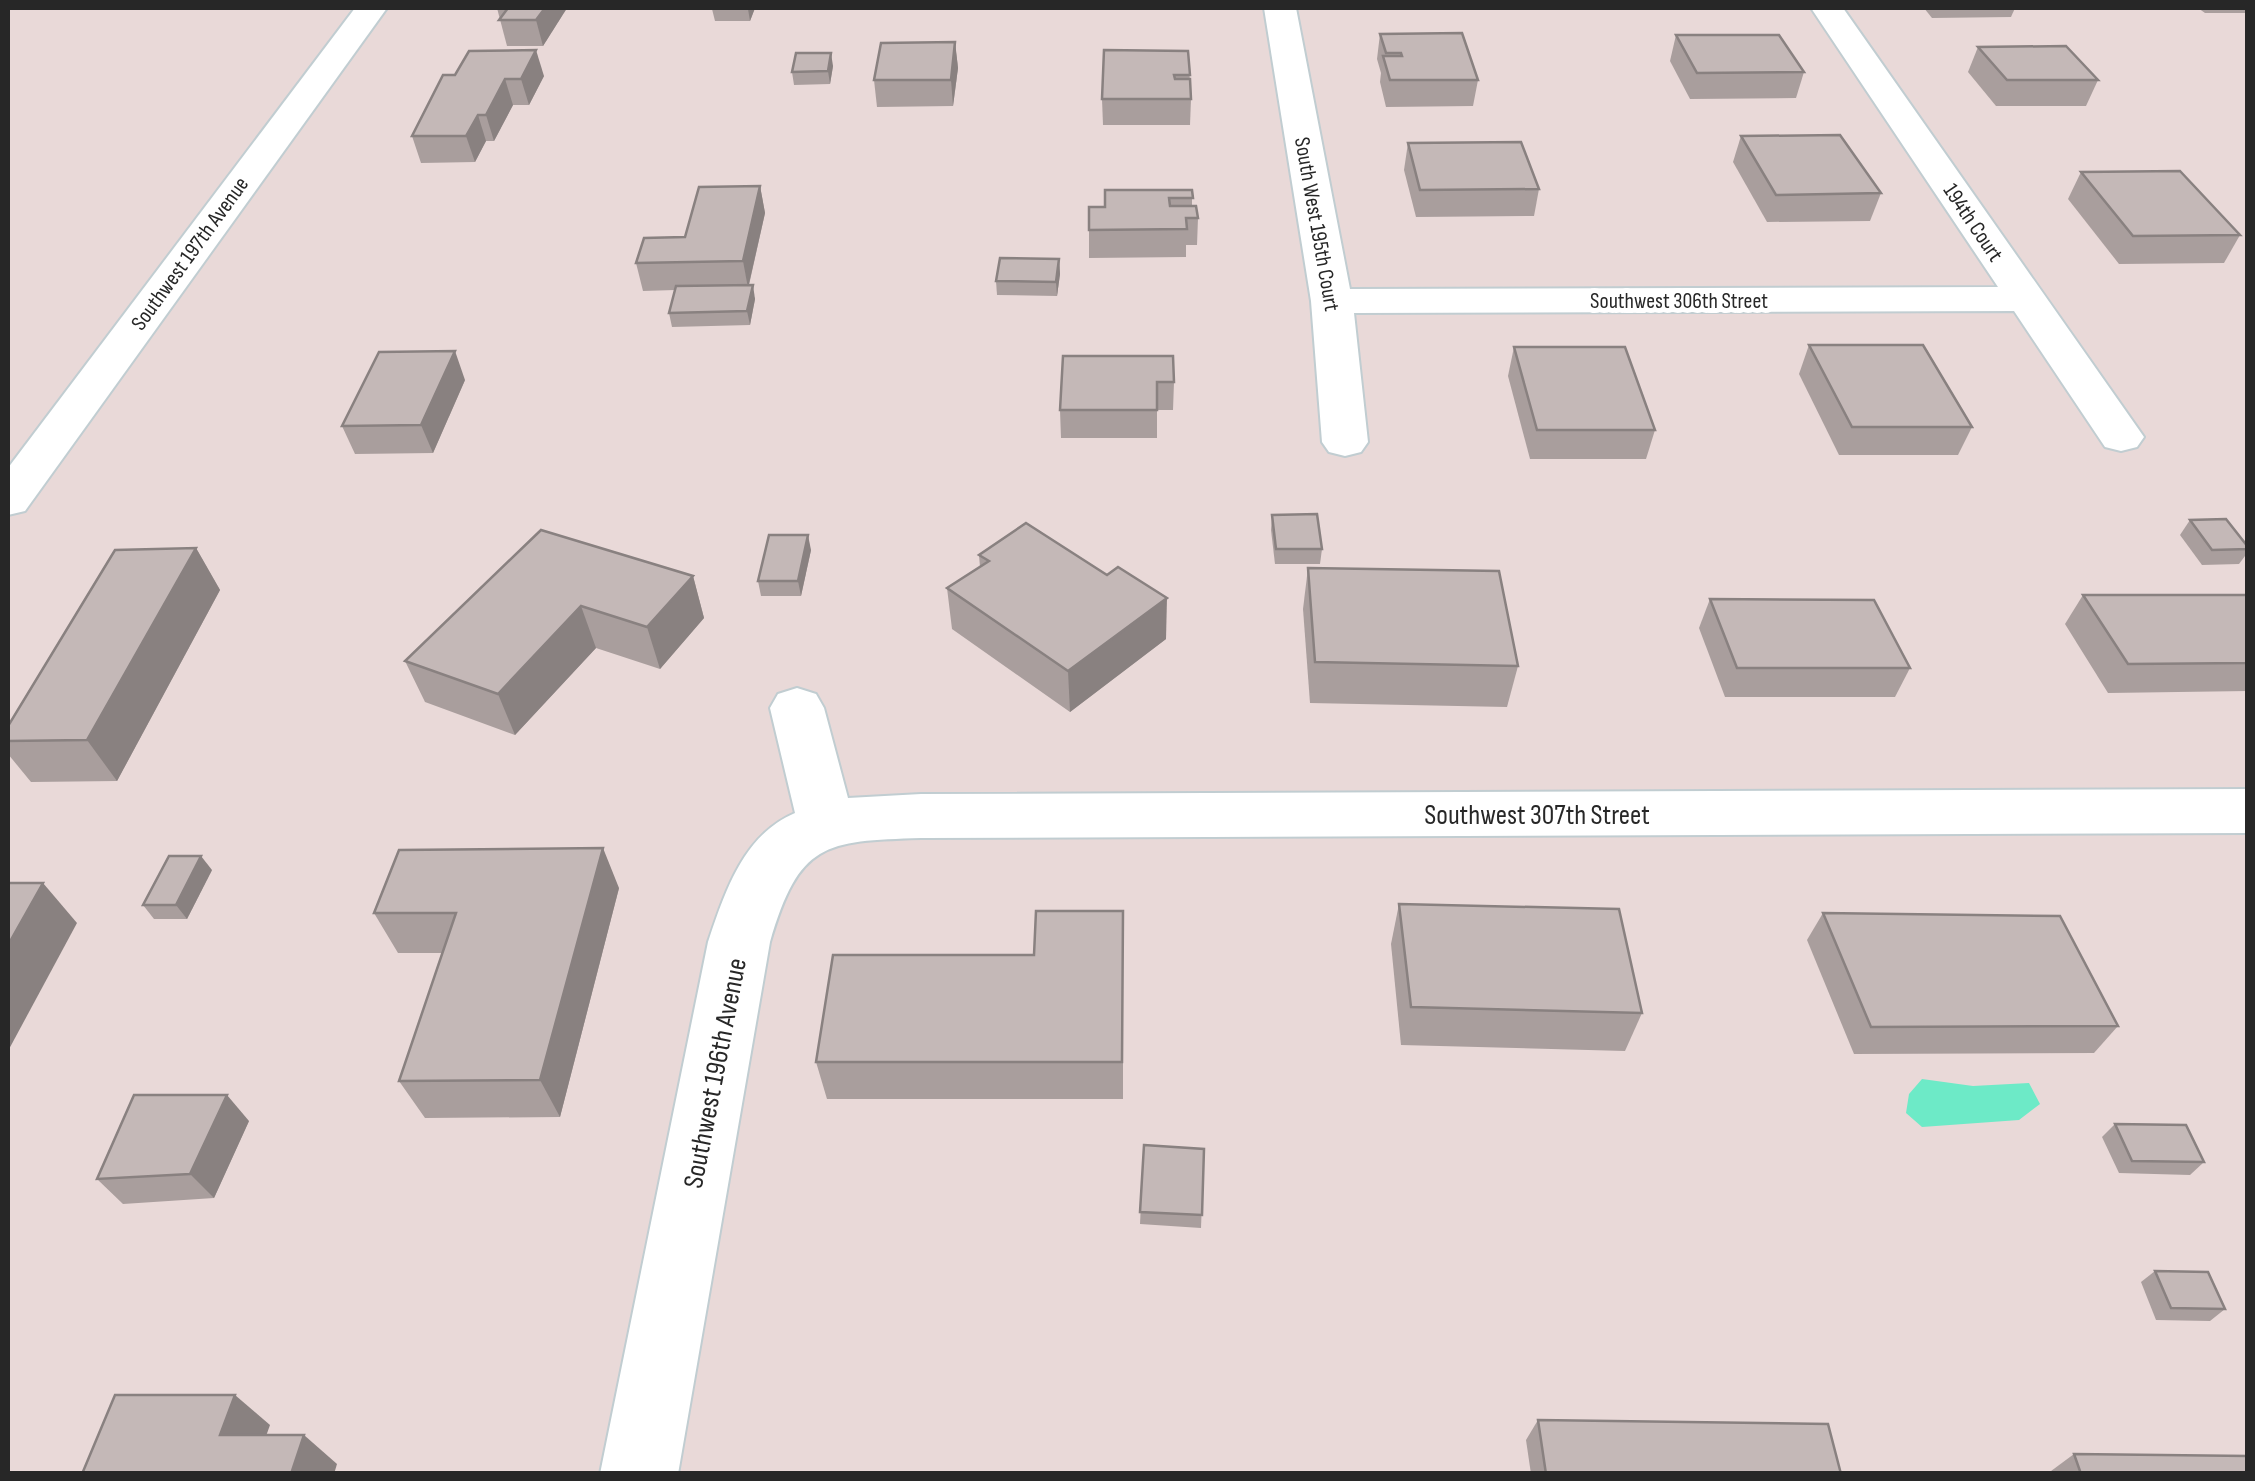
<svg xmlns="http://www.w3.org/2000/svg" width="2255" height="1481" viewBox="0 0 2255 1481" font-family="'Sofia Sans Condensed',sans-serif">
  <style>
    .water { fill: #6deac7 }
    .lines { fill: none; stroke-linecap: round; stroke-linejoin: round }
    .street-casing { stroke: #c1cdd1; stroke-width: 4 }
    .secondary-casing { stroke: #c1cdd1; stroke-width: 4 }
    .street { fill: #fff; fill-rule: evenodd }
    .secondary { fill: #fff; fill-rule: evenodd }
    .wall { fill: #a99e9d }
    .shaded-wall { fill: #898180 }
    .building { fill: #c4b8b7; stroke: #898180; stroke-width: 2.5 }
    .labels { text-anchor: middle; stroke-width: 10; stroke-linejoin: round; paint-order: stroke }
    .far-street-label { font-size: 22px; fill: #272727; stroke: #fff }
    .street-label { font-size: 28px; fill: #272727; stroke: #fff }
  </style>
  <rect width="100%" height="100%" fill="#e9d9d8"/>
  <!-- water -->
  <path class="water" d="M1922 1079 1973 1086 2029 1083 2040 1104 2019 1120 1922 1127 1906 1113 1909 1094Z"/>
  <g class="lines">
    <!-- street casing -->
    <g class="street-casing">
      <g id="street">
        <path d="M1264 8H1296L1350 289 1998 287 1811 8H1843L2144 437 2137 447 2121 451 2105 447 2014 311 1354 313 1368 442 1361 452 1345 456 1329 452 1322 442 1311 301Z"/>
        <path d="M797 688 816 694 824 708 848 798 921 794 2248 789V833L921 838C824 841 799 843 770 942L678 1474H600L708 942C725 892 743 835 795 813L770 708 778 694Z"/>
      </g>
    </g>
    <!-- secondary casing -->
    <g class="secondary-casing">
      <path id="secondary" d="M355 8H387L25 511 8 515V468Z"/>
    </g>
    <!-- street -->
    <use href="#street" class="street"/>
    <!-- secondary -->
    <use href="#secondary" class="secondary"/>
  </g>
  <!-- wall -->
  <g class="wall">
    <path d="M497 8H567L543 46H507Z"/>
    <path d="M755 8 750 21H715L712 9Z"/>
    <path d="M1924 8H2015L2011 17 1932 18Z"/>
    <path d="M2198 8H2248V13H2205Z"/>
    <path d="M1380 34 1478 80 1473 106 1386 107 1380 82 1381 73 1377 59Z"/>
    <path d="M1676 35 1804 72 1796 98 1690 99 1670 61Z"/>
    <path d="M955 42 958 68 953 106 877 107 874 80Z"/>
    <path d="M1978 47 2098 80 2086 106H1996L1968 72Z"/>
    <path d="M1188 51 1191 99 1190 125H1103L1102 99Z"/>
    <path d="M833 66 830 84 794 85 792 72Z"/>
    <path d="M443 75 544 76 529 105H513L494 141H486L475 162 421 163 412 136Z"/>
    <path d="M1741 136 1881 193 1870 221 1767 222 1733 162Z"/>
    <path d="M1408 143 1539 189 1534 216 1416 217 1404 170Z"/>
    <path d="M2081 172 2240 235 2224 263 2119 264 2068 199Z"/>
    <path d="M760 186 765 213 749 285 755 299 750 325 672 327 669 313 675 290 643 291 636 263 685 237Z"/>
    <path d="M1192 190V206L1198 218 1197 245H1186V257L1089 258V207H1105Z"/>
    <path d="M1059 259 1060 274 1057 296 997 295 996 281Z"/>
    <path d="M1809 345 1972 427 1958 455H1839L1799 374Z"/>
    <path d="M1514 347 1655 430 1646 459H1530L1508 376Z"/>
    <path d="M1063 356 1174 382 1173 410H1157V438H1061L1060 410Z"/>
    <path d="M465 380 433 453 355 454 342 426Z"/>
    <path d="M1272 515 1322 549 1320 564H1275L1271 530Z"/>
    <path d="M2190 520 2248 547V552L2239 564 2202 565 2180 535Z"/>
    <path d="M541 530 693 576 704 618 660 669 596 648 515 735 425 702 405 661Z"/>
    <path d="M196 548 220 590 117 781 31 782 8 754V726Z"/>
    <path d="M811 550 801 596H761L758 581Z"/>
    <path d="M979 555 1107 575 1166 639 1070 712 952 629 947 588 980 567Z"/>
    <path d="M1308 568 1518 666 1507 707 1310 703 1303 609Z"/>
    <path d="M2083 595H2248V691L2108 693 2065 624Z"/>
    <path d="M1710 599 1910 668 1895 697H1725L1699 628Z"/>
    <path d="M212 870 187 919H154L143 905Z"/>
    <path d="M619 888 560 1117 425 1118 399 1081 443 953H398L374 913Z"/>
    <path d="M1399 904 1642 1013 1625 1051 1401 1045 1391 944Z"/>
    <path d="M1123 911V1099H827L816 1062Z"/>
    <path d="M1823 913 2118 1026 2094 1053 1854 1054 1807 940Z"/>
    <path d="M249 1121 214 1198 123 1204 97 1179Z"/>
    <path d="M2115 1124 2204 1162 2190 1175 2119 1173 2102 1137Z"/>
    <path d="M1144 1145 1204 1149 1201 1228 1140 1224Z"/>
    <path d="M2155 1271 2225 1309 2210 1321 2156 1320 2141 1282Z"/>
    <path d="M1538 1420 1841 1474H1531L1526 1440Z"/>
    <path d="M2074 1454 2248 1474H2047Z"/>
  </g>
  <!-- shaded-wall -->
  <g class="shaded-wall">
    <path d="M545 8H567L543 46 536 20Z"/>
    <path d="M749 8H755L750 21 748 9Z"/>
    <path d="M955 42 958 68 953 106 951 80Z"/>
    <path d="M536 50 544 76 529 105 521 79Z"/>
    <path d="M831 53 833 66 830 84 828 71Z"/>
    <path d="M505 79 513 105 494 141 486 115Z"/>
    <path d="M478 115 486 141 475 162 466 136Z"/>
    <path d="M760 186 765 213 748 288 743 261Z"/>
    <path d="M1059 259 1060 274 1057 296 1056 282Z"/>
    <path d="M753 285 755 299 750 325 747 311Z"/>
    <path d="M455 351 465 380 433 453 421 425Z"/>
    <path d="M808 535 811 550 801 596 798 581Z"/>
    <path d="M196 548 220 590 117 781 87 740Z"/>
    <path d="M693 576 704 618 660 669 647 627Z"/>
    <path d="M1167 598 1166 639 1070 712 1068 671Z"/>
    <path d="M581 606 596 648 515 735 498 694Z"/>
    <path d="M603 848 619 888 560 1117 540 1080Z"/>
    <path d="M201 856 212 870 187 919 176 905Z"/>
    <path d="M43 883 77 923 8 1051V945Z"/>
    <path d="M227 1095 249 1121 214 1198 190 1174Z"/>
    <path d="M235 1395 270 1425 256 1464 220 1435Z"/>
    <path d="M304 1435 337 1464 334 1474H291Z"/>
  </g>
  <!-- building -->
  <g class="building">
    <path d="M508 8H545L536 20H499Z"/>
    <path d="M1462 33 1478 80H1390L1383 56H1402L1401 53H1386L1380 34Z"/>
    <path d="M1676 35H1779L1804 72 1697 73Z"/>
    <path d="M955 42 951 80H874L881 43Z"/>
    <path d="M2066 46 2098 80H2007L1978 47Z"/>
    <path d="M536 50 521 79H505L486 115H478L466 136H412L443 75H455L469 51Z"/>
    <path d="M1104 50 1188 51 1190 75H1174L1175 79H1190L1191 99H1102Z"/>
    <path d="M796 53H831L828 71 792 72Z"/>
    <path d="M1840 135 1881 193 1776 195 1741 136Z"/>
    <path d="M1521 142 1539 189 1420 190 1408 143Z"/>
    <path d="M2180 171 2240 235 2133 236 2081 172Z"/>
    <path d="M760 186 743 261 636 263 644 238 685 237 699 187Z"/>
    <path d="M1105 190H1192L1193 198H1169L1170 206H1196L1198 218H1186L1187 229 1089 230V207H1105Z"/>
    <path d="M1000 258 1059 259 1056 282 996 281Z"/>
    <path d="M753 285 747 311 669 313 676 286Z"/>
    <path d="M1809 345H1923L1972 427H1852Z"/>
    <path d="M1514 347H1625L1655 430H1537Z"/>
    <path d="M455 351 421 425 342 426 379 352Z"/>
    <path d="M1063 356H1173L1174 382H1157V410H1060Z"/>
    <path d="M1317 514 1322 549H1276L1272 515Z"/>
    <path d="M2226 519 2248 547V549L2212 550 2190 520Z"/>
    <path d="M1026 523 1107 575 1118 567 1167 598 1068 671 947 588 989 561 979 555Z"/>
    <path d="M541 530 693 576 647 627 581 606 498 694 405 661Z"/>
    <path d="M769 535H808L798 581H758Z"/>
    <path d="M196 548 87 740 8 741V726L115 550Z"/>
    <path d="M1308 568 1499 571 1518 666 1315 662Z"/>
    <path d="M2083 595H2248V663L2128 664Z"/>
    <path d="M1710 599 1874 600 1910 668H1737Z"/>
    <path d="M603 848 540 1080 399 1081 456 913H374L399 850Z"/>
    <path d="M169 856H201L176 905H143Z"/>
    <path d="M8 883H43L8 945Z"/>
    <path d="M1399 904 1619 909 1642 1013 1411 1007Z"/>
    <path d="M1036 911H1123L1122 1062H816L833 955H1034Z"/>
    <path d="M1823 913 2060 916 2118 1026 1871 1027Z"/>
    <path d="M134 1095H227L190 1174 97 1179Z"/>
    <path d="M2115 1124 2186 1125 2204 1162 2132 1161Z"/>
    <path d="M1144 1145 1204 1149 1202 1215 1140 1212Z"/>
    <path d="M2155 1271 2208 1272 2225 1309 2171 1308Z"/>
    <path d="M115 1395H235L220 1435H304L291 1474H82Z"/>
    <path d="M1538 1420 1828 1424 1841 1474H1546Z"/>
    <path d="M2074 1454 2248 1456V1474H2081Z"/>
  </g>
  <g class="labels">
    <!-- far-street labels -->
    <g class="far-street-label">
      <text transform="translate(1974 222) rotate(56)" y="8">194th Court</text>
      <text transform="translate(1318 224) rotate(80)" y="8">South West 195th Court</text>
      <text transform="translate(189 253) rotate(-54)" y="8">Southwest 197th Avenue</text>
      <text x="1679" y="308">Southwest 306th Street</text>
    </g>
    <!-- street labels -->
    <g class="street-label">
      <text x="1537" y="824">Southwest 307th Street</text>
      <text transform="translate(714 1073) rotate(-79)" y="10">Southwest 196th Avenue</text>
    </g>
  </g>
  <!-- border -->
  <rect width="2255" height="1481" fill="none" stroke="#272727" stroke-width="20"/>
</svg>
